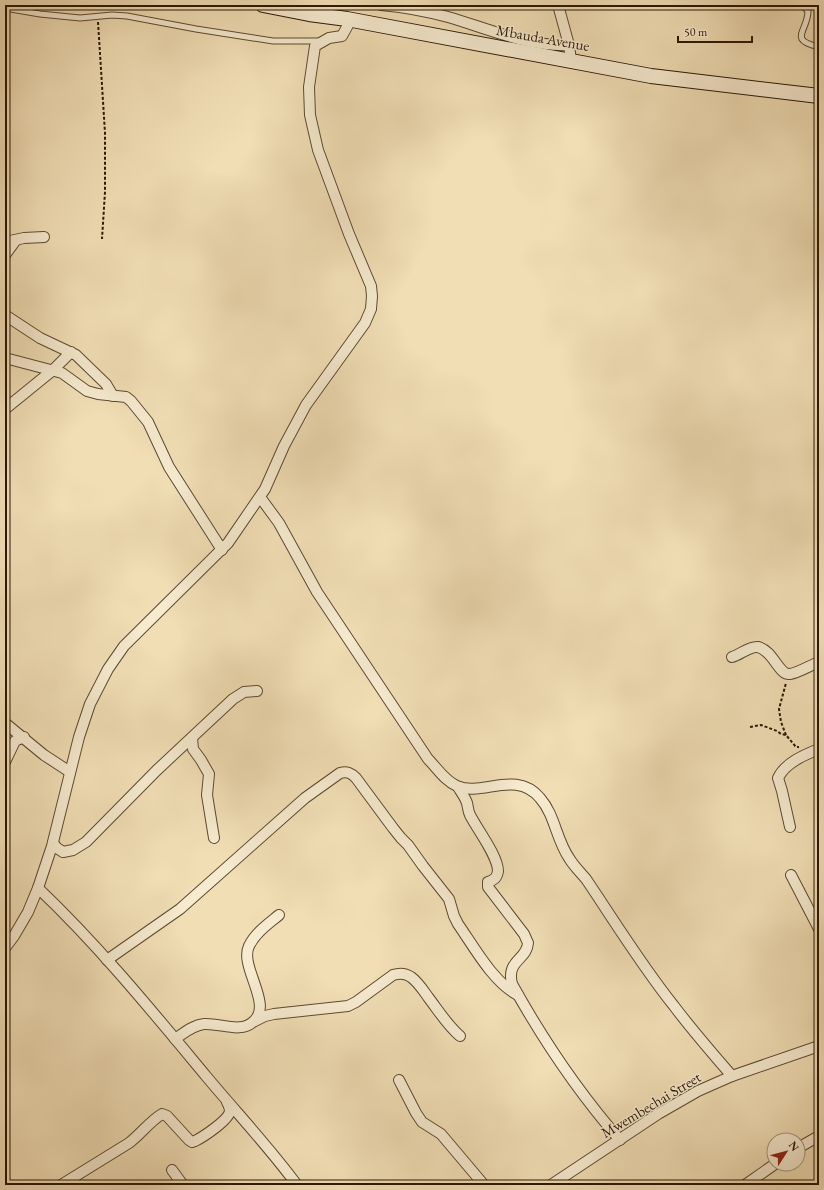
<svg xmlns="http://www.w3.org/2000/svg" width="824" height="1190" viewBox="0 0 824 1190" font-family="'EB Garamond',serif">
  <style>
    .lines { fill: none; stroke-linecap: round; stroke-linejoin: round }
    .lane-casing { stroke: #5c4a30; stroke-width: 7 }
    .street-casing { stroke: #5c4a30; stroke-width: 12 }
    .secondary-casing { stroke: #2b1804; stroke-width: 16 }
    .path { stroke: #2b1804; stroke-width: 2; stroke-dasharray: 3 2; stroke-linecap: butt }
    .lane { stroke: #f6eacf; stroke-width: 5 }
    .street { stroke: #f6eacf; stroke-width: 10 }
    .secondary { stroke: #f6eacf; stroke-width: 14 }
    .labels { text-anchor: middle; stroke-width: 3; stroke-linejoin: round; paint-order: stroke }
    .street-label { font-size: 15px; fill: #2b1804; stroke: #f6eacf }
  </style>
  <rect width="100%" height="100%" fill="#f1deb5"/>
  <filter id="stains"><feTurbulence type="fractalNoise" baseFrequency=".005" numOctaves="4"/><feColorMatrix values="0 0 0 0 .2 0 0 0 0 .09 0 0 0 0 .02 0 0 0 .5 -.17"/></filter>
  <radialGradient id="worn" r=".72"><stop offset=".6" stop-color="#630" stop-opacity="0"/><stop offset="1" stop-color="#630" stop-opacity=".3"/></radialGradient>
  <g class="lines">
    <!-- lane casing -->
    <g class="lane-casing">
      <g id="lane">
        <path d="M802 5 808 11C808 31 787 40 819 47"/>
        <path d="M5 8 40 14 80 18 112 15 127 16 196 29 273 41H321"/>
        <path d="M815 97 819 109"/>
      </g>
    </g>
    <!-- street casing -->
    <g class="street-casing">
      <g id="street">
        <path d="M381 5C404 7 426 11 448 17 486 28 528 47 569 45"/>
        <path d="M558 5 569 45 571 61"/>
        <path d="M818 5 819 8"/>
        <path d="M5 242 24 238 44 237"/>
        <path d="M5 255 16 240"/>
        <path d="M5 315 40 338 76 355 106 384 113 396"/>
        <path d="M5 358 62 373 87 391 98 394 126 397 131 401 148 422 169 467 222 550"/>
        <path d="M5 409 53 370 71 352"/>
        <path d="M260 497 279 523 317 592 428 759C437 768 445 781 457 786 482 797 516 769 540 798 555 815 556 839 569 858 573 865 580 872 586 879 615 922 642 966 674 1006 692 1030 712 1053 732 1076"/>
        <path d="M732 657C740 655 749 646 758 647 773 650 779 676 790 674 798 673 811 665 819 662"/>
        <path d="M5 723 44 755 70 772"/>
        <path d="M192 738 193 749 201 760 209 774 207 795 214 838"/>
        <path d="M5 762 15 741 24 737"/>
        <path d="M458 787C461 792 465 797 467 803 468 807 468 811 470 815 477 829 498 856 498 871 497 878 494 880 488 882V887L524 934 528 943C527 960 506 960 512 984 542 1038 579 1093 620 1140"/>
        <path d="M790 827 782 791 778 778C785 763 804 755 819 749"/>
        <path d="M53 843 57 848 63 852 73 850 86 842 157 770 233 699 244 692 257 691"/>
        <path d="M791 875 819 929"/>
        <path d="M38 888C99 946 152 1011 206 1076 236 1112 269 1147 297 1185"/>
        <path d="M5 948 14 936 28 912 38 888 52 846 79 737 90 704 108 669 124 646 228 543 265 489 284 446 306 405 365 323 371 309 372 296 371 286 349 234 318 150 310 115 309 87 315 46 329 38 342 36 348 25 347 19"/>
        <path d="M107 960 180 909 305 798 340 773C347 771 351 773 356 778L393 828 401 838 408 845 423 866 449 899 454 916 458 924C474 947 493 982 518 995"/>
        <path d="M255 1021 265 1016 274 1014 348 1006 356 1002 393 975C399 973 405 973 411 977 418 982 423 990 428 997 438 1010 447 1025 460 1036"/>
        <path d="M175 1039C184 1033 193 1025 204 1024 221 1023 241 1034 254 1021 273 1004 239 966 249 946 255 933 268 924 279 915"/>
        <path d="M399 1080 416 1113 422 1122 441 1134 484 1185"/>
        <path d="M798 1148 819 1136"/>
        <path d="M172 1170 183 1185"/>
        <path d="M61 1185 129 1143C141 1134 149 1122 162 1114L167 1116 189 1140 192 1142 195 1141C203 1137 229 1120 230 1111 230 1108 228 1104 227 1102"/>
        <path d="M551 1185 658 1114 698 1091 732 1076 819 1046"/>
        <path d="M745 1185 775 1164"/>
      </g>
    </g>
    <!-- secondary casing -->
    <g class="secondary-casing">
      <path id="secondary" d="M263 5 309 14 347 19 651 76 819 96"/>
    </g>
    <!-- path -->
    <g class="path">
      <path d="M98 22 105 133V192L102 239"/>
      <path d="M750 727 761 725 777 731 781 734 786 735 796 747H799"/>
      <path d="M786 735 781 722 779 709 786 683"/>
    </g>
    <!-- lane -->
    <use href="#lane" class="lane"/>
    <!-- street -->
    <use href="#street" class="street"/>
    <!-- secondary -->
    <use href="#secondary" class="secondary"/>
  </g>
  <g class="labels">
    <!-- street labels -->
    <g class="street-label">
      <text transform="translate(543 38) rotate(10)" y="5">Mbauda Avenue</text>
      <text transform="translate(651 1105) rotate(-31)" y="5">Mwembechai Street</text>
    </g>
  </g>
  <!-- margin -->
  <rect width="824" height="1190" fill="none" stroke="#f1deb5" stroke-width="20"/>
  <rect x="6" y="6" width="812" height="1178" fill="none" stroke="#2b1804" stroke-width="2"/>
  <rect x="10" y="10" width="804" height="1170" fill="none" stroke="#2b1804"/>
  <!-- north arrow -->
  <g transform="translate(786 1152) rotate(54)"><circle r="19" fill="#f6eacf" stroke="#a5967e"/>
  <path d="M0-3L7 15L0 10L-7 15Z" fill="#8f2418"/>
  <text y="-6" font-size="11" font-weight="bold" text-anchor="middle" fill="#2b1804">N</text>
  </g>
  <!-- scale -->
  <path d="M678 36v6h74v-6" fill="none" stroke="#2b1804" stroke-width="2"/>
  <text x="684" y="36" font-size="12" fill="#2b1804" stroke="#f6eacf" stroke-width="3" paint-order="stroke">50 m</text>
  <rect width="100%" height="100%" filter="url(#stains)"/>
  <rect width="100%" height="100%" fill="url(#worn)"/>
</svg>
